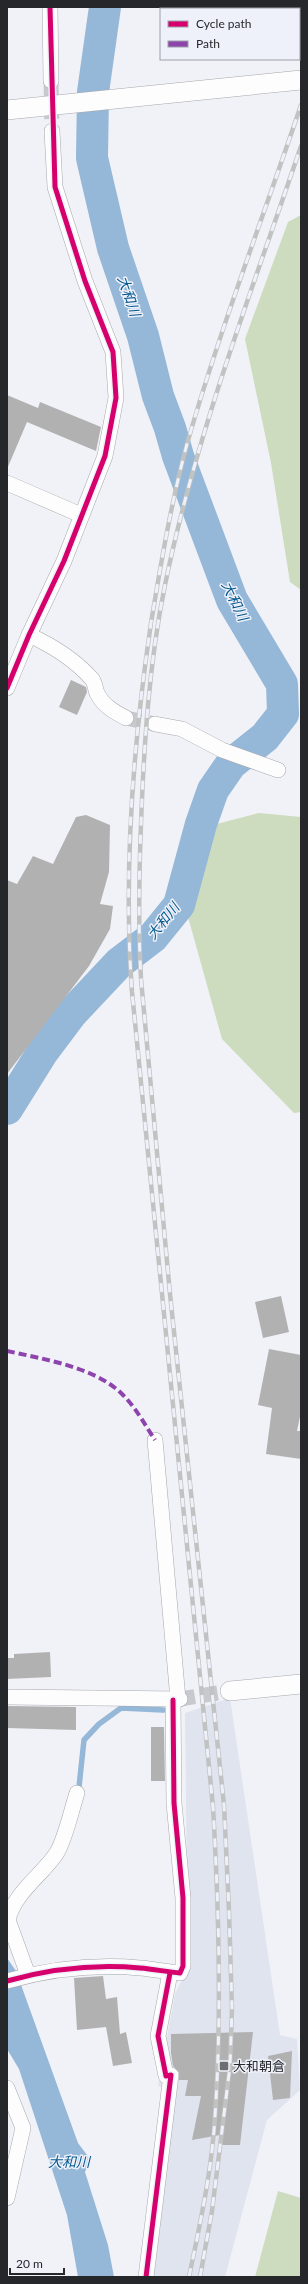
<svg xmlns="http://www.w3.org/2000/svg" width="308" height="2284" viewBox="0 0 308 2284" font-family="Lato,'Noto Sans JP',sans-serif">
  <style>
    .built { fill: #e0e4ef }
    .forest { fill: #cddbbe }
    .water { fill: #95b7d8 }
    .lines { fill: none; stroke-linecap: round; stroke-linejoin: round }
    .stream { stroke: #95b7d8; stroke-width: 5.5 }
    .river { stroke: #95b7d8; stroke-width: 32 }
    .building { fill: #b2b1b2 }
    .minor-tunnel { stroke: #c8c9ce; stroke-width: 15; stroke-dasharray: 15 8; stroke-linecap: butt }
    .minor-casing { stroke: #a7a8ac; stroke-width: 16 }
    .tertiary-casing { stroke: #a7a8ac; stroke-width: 20 }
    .minor { stroke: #fdfdfe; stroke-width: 15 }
    .tertiary { stroke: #fdfdfe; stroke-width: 19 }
    .rail-casing { stroke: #c1c2c2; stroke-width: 4.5 }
    .rail { stroke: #eef1fa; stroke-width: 3; stroke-dasharray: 9; stroke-linecap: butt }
    .quiet { stroke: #8e44ad; stroke-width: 4; stroke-dasharray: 8 4; stroke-linecap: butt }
    .cycleway-casing { stroke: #eef1fa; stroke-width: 8 }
    .cycleway { stroke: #d6006c; stroke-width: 5 }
    .poi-dot { fill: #6c6e72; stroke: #eef1fa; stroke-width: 1.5 }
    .labels { text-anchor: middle; stroke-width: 3; stroke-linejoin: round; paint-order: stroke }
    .poi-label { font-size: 13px; fill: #25272a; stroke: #eef1fa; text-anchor: start }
    .water-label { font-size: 14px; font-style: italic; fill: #05588f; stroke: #eef1fa }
  </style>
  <rect width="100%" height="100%" fill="#f1f2f7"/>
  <!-- built -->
  <path class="built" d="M230 1698 280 2035 297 2039 300 2090 267 2120 225 2277H152L175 2089 158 2086 175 1994 188 1968 185 1713Z"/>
  <!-- forest -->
  <g class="forest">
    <path d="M301 215V590L290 582 271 463 245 339 288 222Z"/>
    <path d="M259 813 301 817V1112L294 1113 222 1039 178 881 194 830Z"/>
    <path d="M278 2191 301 2198V2277H255Z"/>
  </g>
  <!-- water -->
  <path class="water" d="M7 1958 16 1971 78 2143 90 2159 85 2172 108 2245 114 2277H78L67 2215 19 2069 7 2049Z"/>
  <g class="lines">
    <!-- stream -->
    <path class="stream" d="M79 1787 84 1740 99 1724 121 1708 163 1710"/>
    <!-- river -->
    <path class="river" d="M7 1109 42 1053 72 1013 119 963 153 937 179 905 201 824 213 790 231 764 265 737 283 714 282 684 232 600 178 456 170 428 158 396 143 336 113 248 92 158 93 92 105 7"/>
  </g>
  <!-- building -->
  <g class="building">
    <path d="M7 395 38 408 40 402 101 427 96 451 27 422 7 469Z"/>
    <path d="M71 680 86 687 87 692 77 715 59 707Z"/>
    <path d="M86 815 110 825 109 872 100 904 113 906 110 929 89 966 7 1074V880L17 884 33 856 53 864 76 817Z"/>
    <path d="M281 1296 289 1332 263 1338 255 1302Z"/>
    <path d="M269 1349 301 1355V1412L297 1431H301V1459L266 1454 272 1408 258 1405Z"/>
    <path d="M50 1652 51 1677 7 1679V1658H14V1654Z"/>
    <path d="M7 1706 76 1707V1730L7 1728Z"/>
    <path d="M151 1727H164L165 1781H151Z"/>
    <path d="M103 1976 106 1999 117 1997 120 2034 126 2032 132 2063 113 2066 106 2027 77 2030 74 1978Z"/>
    <path d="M253 2032 240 2145H219L220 2135 192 2140 201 2096H185L188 2080H179V2072L173 2066 171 2053V2034Z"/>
    <path d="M292 2051 290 2098 273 2100 268 2056Z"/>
  </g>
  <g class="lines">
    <!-- minor-tunnel -->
    <g class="minor-tunnel">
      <path d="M51 81 52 131"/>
      <path d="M126 718 155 724"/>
      <path d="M180 1699 230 1691"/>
    </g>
    <!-- minor casing -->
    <g class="minor-casing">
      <g id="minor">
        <path d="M50 7 51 81"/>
        <path d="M7 483 81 515"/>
        <path d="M29 635C51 645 75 660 92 679 95 683 95 688 97 693 103 706 115 712 126 718"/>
        <path d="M7 688 29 635 64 561 105 456 116 398 113 352 85 281 55 187 52 131"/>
        <path d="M155 724 182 729 222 750 278 770"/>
        <path d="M155 1440 178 1699"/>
        <path d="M7 1697 180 1699"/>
        <path d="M28 1975 8 1920C14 1893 41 1876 56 1854 65 1841 72 1808 77 1793"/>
        <path d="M7 1981C50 1969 96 1964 140 1968 154 1969 167 1972 180 1973L183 1966V1898L174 1803 173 1700"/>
        <path d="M7 2088 23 2128 7 2198"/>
        <path d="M146 2277 171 2075 166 2076 158 2036 170 1973"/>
      </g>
    </g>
    <!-- tertiary casing -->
    <g class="tertiary-casing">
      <g id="tertiary">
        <path d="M7 110 301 80"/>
        <path d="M230 1691 301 1684"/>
      </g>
    </g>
    <!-- minor -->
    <use href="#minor" class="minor"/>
    <!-- tertiary -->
    <use href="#tertiary" class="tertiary"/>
    <!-- rail casing -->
    <g class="rail-casing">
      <g id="rail">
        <path d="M189 2277C200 2224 212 2170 215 2116 222 2013 219 1910 213 1807L132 992C123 869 133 745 151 623 161 563 171 503 187 444 220 329 263 218 301 105"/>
        <path d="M200 2277 212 2211 230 2066 232 2009 229 1911 224 1805 170 1294 141 979C138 927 139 876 141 824 144 744 149 663 165 585 196 434 252 291 301 146"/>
      </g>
    </g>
    <!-- rail -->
    <use href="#rail" class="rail"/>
    <!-- quiet -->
    <path class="quiet" d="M7 1351C43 1359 94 1367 121 1393 135 1406 145 1425 155 1440"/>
    <!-- cycleway casing -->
    <g class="cycleway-casing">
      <g id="cycleway">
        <path d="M7 688 29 635 64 561 105 456 116 398 113 352 85 281 55 187 50 7"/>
        <path d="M7 1981C50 1969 96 1964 140 1968 154 1969 167 1972 180 1973L183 1966V1898L174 1803 173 1700"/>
        <path d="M146 2277 171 2075 166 2076 158 2036 170 1973"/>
      </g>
    </g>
    <!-- cycleway -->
    <use href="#cycleway" class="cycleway"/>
  </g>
  <!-- markers -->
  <rect class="poi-dot" x="219" y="2061" width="10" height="10" rx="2"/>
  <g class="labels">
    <!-- poi labels -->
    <g class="poi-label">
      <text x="233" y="2071">大和朝倉</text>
    </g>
    <!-- water labels -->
    <g class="water-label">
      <text transform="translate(129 296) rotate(71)" y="5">大和川</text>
      <text transform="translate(235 601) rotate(64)" y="5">大和川</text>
      <text transform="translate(163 921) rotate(-51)" y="5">大和川</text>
      <text x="69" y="2167">大和川</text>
    </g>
  </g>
  <!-- border -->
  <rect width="308" height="2284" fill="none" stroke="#25272a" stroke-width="16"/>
  <!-- legend -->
  <rect x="160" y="8" width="140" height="52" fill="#eef1fa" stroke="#9ea0a7"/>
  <rect x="168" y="21" width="20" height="6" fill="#d6006c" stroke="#9ea0a7"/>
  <text x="196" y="28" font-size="12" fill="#25272a">Cycle path</text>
  <rect x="168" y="41" width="20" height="6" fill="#8e44ad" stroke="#9ea0a7"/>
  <text x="196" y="48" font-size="12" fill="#25272a">Path</text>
  <!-- scale -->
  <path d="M10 2268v6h54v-6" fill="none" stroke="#25272a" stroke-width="2"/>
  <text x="16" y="2268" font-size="12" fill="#25272a" stroke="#eef1fa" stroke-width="3" paint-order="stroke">20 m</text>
</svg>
